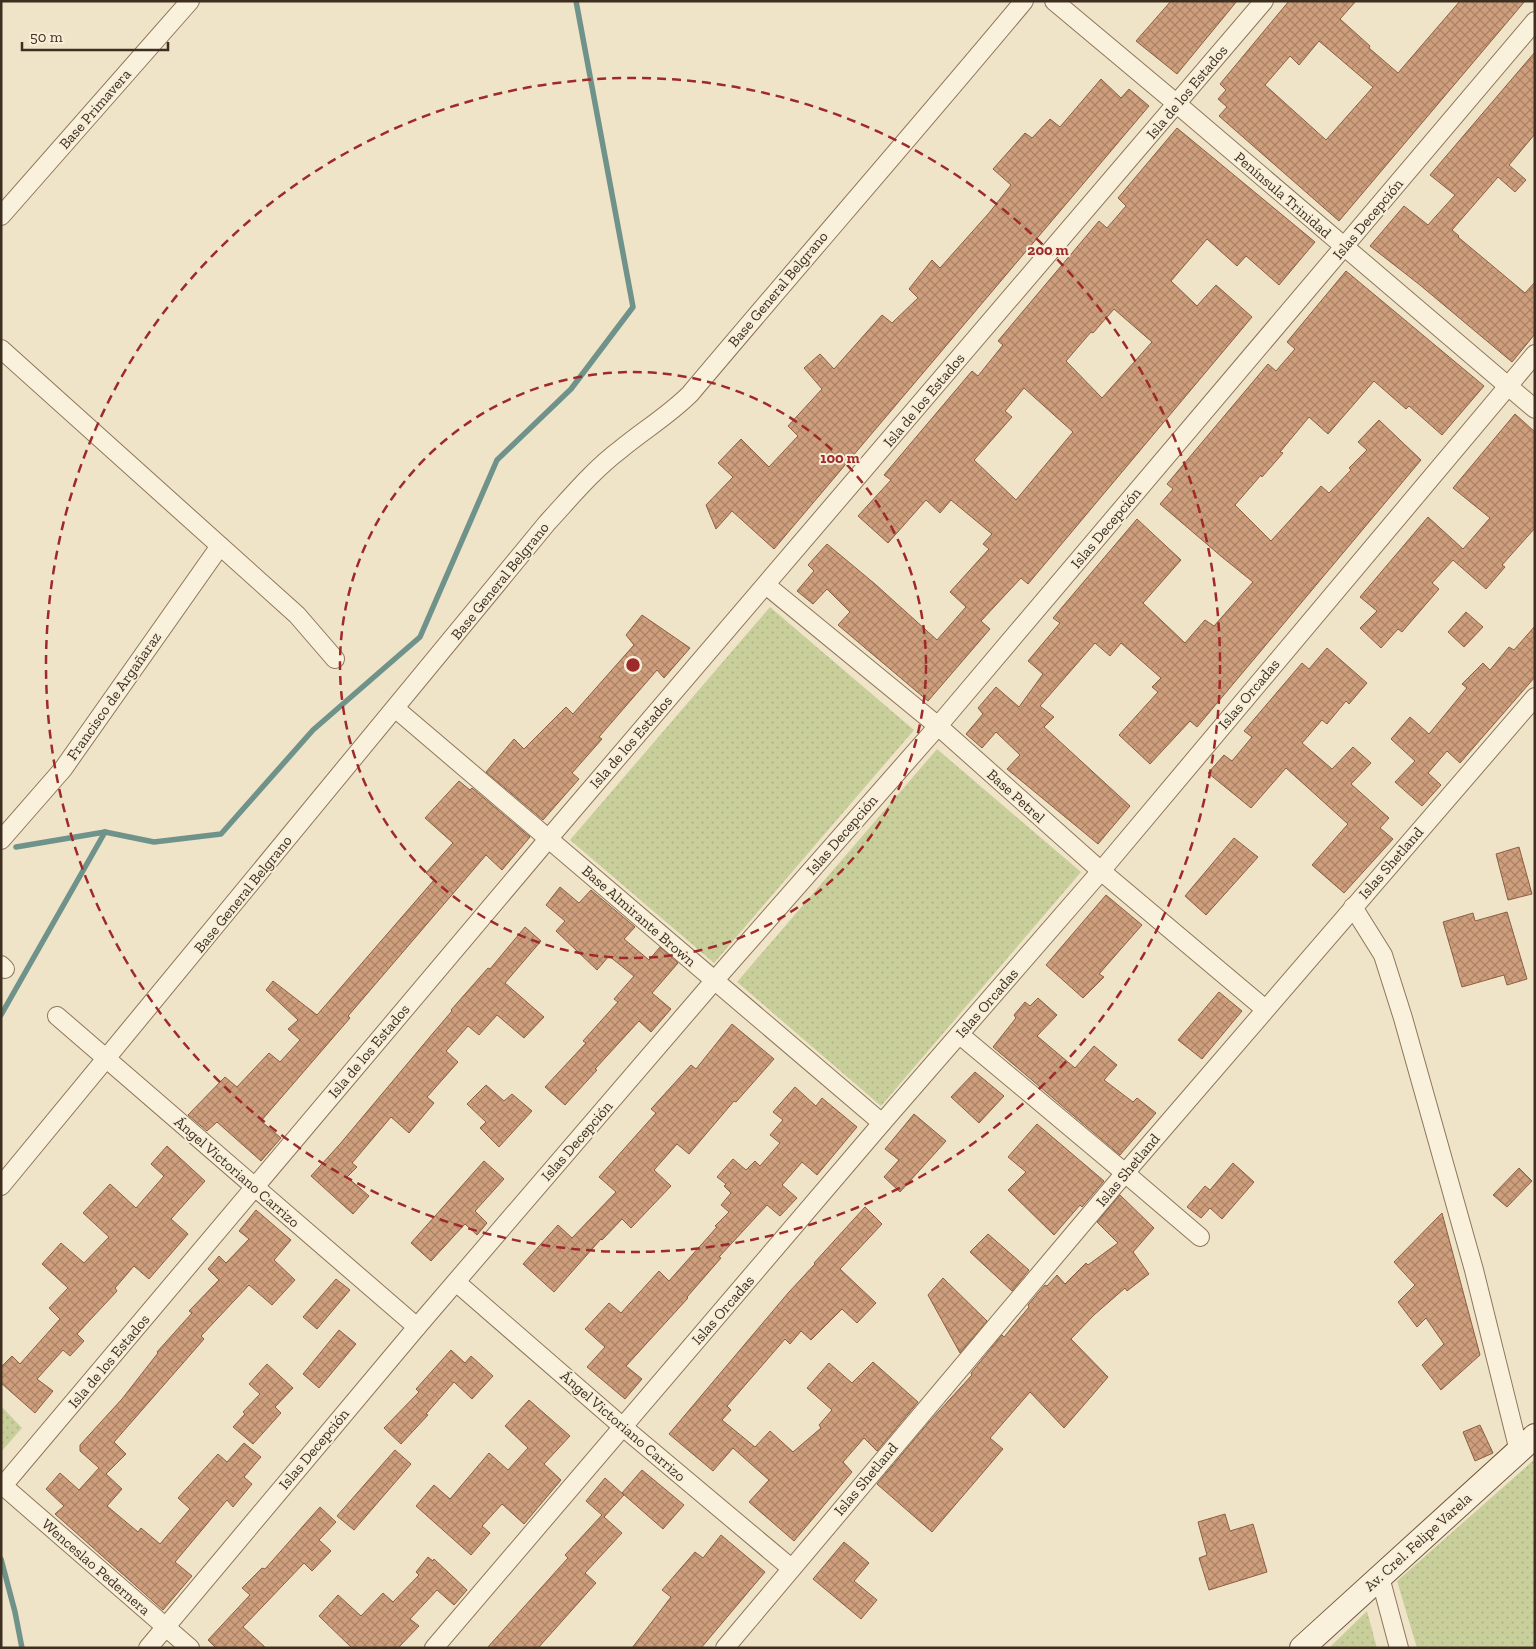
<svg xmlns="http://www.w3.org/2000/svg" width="1536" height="1649" viewBox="0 0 1536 1649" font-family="'Zilla Slab',serif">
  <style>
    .park { fill: url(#park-dots) }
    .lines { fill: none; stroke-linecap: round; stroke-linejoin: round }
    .stream { stroke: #6f938a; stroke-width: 5.5 }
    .building { fill: url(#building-cross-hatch); stroke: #8d5f41; fill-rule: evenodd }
    .street-casing { stroke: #8d765c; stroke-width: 20 }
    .secondary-casing { stroke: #6f573f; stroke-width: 26 }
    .street { stroke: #faf1dc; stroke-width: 18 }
    .secondary { stroke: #faf1dc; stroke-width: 24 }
    .ring { fill: none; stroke: #9e2a2b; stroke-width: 2.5; stroke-dasharray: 9 6 }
    .labels { text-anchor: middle; stroke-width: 4; stroke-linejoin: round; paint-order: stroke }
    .street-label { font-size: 15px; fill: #3d2e20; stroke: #f7eed8 }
    .centre { fill: #9e2a2b; stroke: #f7eed8; stroke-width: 2.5 }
    .ring-label { font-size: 15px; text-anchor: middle; font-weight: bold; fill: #9e2a2b; stroke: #f7eed8; stroke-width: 4; stroke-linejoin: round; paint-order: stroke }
  </style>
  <defs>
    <pattern id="park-dots" width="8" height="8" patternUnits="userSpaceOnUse" patternTransform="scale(1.25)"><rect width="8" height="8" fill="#c9cf9b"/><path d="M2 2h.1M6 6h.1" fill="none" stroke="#aeb285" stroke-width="1.8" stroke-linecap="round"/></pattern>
    <pattern id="building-cross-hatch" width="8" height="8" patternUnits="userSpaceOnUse" patternTransform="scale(1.25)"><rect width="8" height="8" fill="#cf9f7d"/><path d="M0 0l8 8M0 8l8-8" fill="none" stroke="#a98266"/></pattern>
  </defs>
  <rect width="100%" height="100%" fill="#f0e4c8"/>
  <!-- park -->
  <g class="park">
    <path d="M770 607 914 730 714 963 570 840Z"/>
    <path d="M937 749 1081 872 881 1106 737 982Z"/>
    <path d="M1 1406 22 1428 1 1452Z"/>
    <path d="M1535 1459V1648H1417L1397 1581Z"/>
    <path d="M1367 1611 1377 1648H1329Z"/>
  </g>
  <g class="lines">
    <!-- stream -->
    <g class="stream">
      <path d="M16 847 105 832 154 842 221 834 313 730 420 637 497 460 571 389 633 307 576 1"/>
      <path d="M1 1015 105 832"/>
      <path d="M1 1559 15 1612 22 1648"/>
    </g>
  </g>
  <!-- building -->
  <g class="building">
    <path d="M1171 1H1237L1177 74 1136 41Z"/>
    <path d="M1289 1H1356L1340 19 1370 46 1369 48 1398 73 1460 1H1525L1339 221 1219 116 1227 107 1218 99 1226 90 1220 84ZM1319 41 1373 87 1326 140 1265 85 1290 56 1299 65Z"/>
    <path d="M1535 52V134L1509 165 1526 180 1515 192 1498 177 1452 230 1459 236 1458 237 1525 293 1535 282V334L1512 362 1420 285 1370 246 1404 206 1428 225 1455 195 1430 175Z"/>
    <path d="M1101 79 1121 98 1129 89 1149 106 774 549 732 511 716 529 706 505 733 477 718 463 741 439 769 467 798 436 788 426 822 389 804 368 820 354 834 369 882 315 892 323 918 298 909 289 932 260 940 268 989 213 1011 185 993 169 1025 133 1032 138 1050 119 1060 127Z"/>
    <path d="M1177 128 1315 242 1279 285 1246 256 1237 266 1207 239 1171 281 1197 306 1216 285 1252 317 1028 584 1021 578 981 621 990 629 928 701 838 625 850 612 827 589 813 604 797 591 814 571 808 565 827 544 875 584 937 640 966 607 950 592 989 549 983 544 992 534 951 500 940 513 926 500 888 543 858 516 891 480 884 475 972 371 978 376 1003 345 998 341 1099 221 1107 228 1126 206 1118 198ZM1114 309 1152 342 1102 398 1066 361 1091 332 1093 333ZM1024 388 1073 432 1016 500 974 460 1012 417 1005 411Z"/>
    <path d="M1346 271 1484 386 1442 435 1409 406 1406 409 1374 381 1328 434 1309 417 1280 452 1283 453 1262 477 1261 475 1235 505 1271 541 1321 486 1329 493 1351 470 1349 468 1367 450 1358 442 1379 420 1421 460 1197 727 1190 721 1150 764 1119 735 1158 692 1152 687 1161 678 1121 643 1110 656 1095 643 1040 706 1054 717 1044 727 1130 806 1098 844 1007 769 1020 755 996 732 982 748 966 734 983 714 978 708 996 687 1019 707 1043 674 1028 661 1060 623 1053 618 1137 519 1181 560 1143 603 1185 643 1205 620 1214 626 1253 582 1222 557 1160 504 1173 489 1167 484 1268 364 1276 371 1295 349 1287 342Z"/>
    <path d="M1515 414 1535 432V528L1502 565 1505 567 1486 589 1453 560 1432 583 1439 589 1402 632 1398 629 1381 648 1360 628 1377 611 1360 597 1428 517 1463 549 1490 518 1453 488Z"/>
    <path d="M1466 612 1483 627 1464 647 1448 632Z"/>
    <path d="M642 615 690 648 664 678 657 670 599 737 602 739 572 773 579 779 543 820 486 772 514 739 524 749 566 707 573 714 634 645 626 635Z"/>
    <path d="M1535 626V677L1460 763 1447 751 1428 773 1441 785 1422 806 1395 782 1415 761 1391 739 1410 717 1429 734 1467 688 1462 684 1483 663 1490 670 1509 647 1514 650Z"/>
    <path d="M1327 648 1367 683 1349 704 1346 701 1327 724 1322 720 1302 743 1332 769 1353 747 1371 763 1351 784 1389 818 1380 828 1393 839 1344 893 1312 865 1348 824 1286 768 1251 808 1208 773 1224 755 1232 761 1252 737 1244 731 1302 663 1309 669Z"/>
    <path d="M459 781 470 790 472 788 530 837 502 870 486 855 348 1016 350 1018 261 1121 281 1138 261 1161 217 1122 207 1131 188 1115 225 1077 237 1087 269 1053 280 1062 300 1040 288 1029 298 1020 266 990 273 981 317 1015 434 880 426 873 453 843 425 818Z"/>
    <path d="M1234 838 1258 857 1206 915 1185 896Z"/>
    <path d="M1519 847 1532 894 1508 900 1496 854Z"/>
    <path d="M560 887 579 903 591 890 635 927 624 939 649 960 660 947 678 963 652 993 671 1009 651 1032 639 1021 595 1069 597 1070 565 1105 545 1087 586 1043 583 1041 618 1002 614 999 634 976 609 956 597 970 556 931 565 921 546 905Z"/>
    <path d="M1106 895 1142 925 1099 974 1104 977 1083 998 1046 965Z"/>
    <path d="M1507 912 1527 979 1507 985 1504 975 1462 987 1443 922 1473 913 1475 921Z"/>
    <path d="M525 927 541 941 505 983 544 1017 524 1038 497 1015 479 1035 468 1026 446 1051 458 1062 427 1097 434 1103 409 1133 391 1117 352 1163 357 1167 347 1177 369 1196 353 1214 311 1176 340 1144 434 1032 452 1011 451 1010 488 968 490 969Z"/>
    <path d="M1219 992 1242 1011 1202 1059 1178 1040Z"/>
    <path d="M1038 998 1057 1015 1037 1036 1075 1068 1094 1046 1117 1065 1104 1080 1133 1102 1137 1098 1156 1113 1120 1155 993 1047 1016 1018 1014 1015 1025 1002 1030 1006Z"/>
    <path d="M732 1024 774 1059 736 1102 734 1101 689 1154 677 1144 654 1170 671 1186 631 1228 622 1219 602 1240 601 1239 554 1292 523 1264 558 1225 572 1238 616 1192 599 1177 656 1113 651 1109 691 1065 696 1069Z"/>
    <path d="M975 1072 1004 1096 979 1123 951 1097Z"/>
    <path d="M486 1085 504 1101 512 1094 532 1111 499 1147 480 1128 486 1122 467 1104Z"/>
    <path d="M795 1087 816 1106 822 1098 857 1127 817 1175 802 1162 782 1185 797 1198 780 1216 767 1205 719 1257 721 1258 687 1297 688 1298 626 1366 642 1379 625 1399 587 1367 605 1347 585 1329 609 1303 621 1313 659 1271 669 1281 717 1227 715 1226 729 1212 721 1205 731 1193 724 1186 726 1184 717 1177 733 1159 746 1170 755 1161 760 1166 780 1143 770 1135 783 1120 773 1112Z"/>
    <path d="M914 1114 946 1141 900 1192 884 1177 899 1160 885 1149Z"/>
    <path d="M1037 1124 1104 1181 1082 1207 1080 1205 1054 1235 1008 1190 1026 1172 1008 1157Z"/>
    <path d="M167 1146 205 1181 171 1219 188 1234 149 1279 134 1266 115 1288 117 1291 77 1334 84 1341 70 1356 63 1350 37 1379 53 1391 35 1413 1 1383V1367L12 1356 20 1364 60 1319 49 1308 68 1288 42 1264 61 1243 84 1263 109 1237 83 1213 110 1184 136 1208 164 1176 151 1164Z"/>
    <path d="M484 1161 504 1179 475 1211 487 1223 477 1235 465 1224 431 1261 411 1243Z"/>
    <path d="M1233 1163 1254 1182 1222 1219 1210 1208 1201 1218 1187 1207 1205 1186 1210 1190Z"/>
    <path d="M1519 1168 1532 1181 1507 1207 1493 1195Z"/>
    <path d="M1120 1195 1154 1228 1133 1252 1149 1274 1127 1291 1125 1288 1094 1315 1071 1339 1108 1377 1064 1428 1030 1392 990 1438 1003 1449 932 1532 877 1484 929 1422 972 1375 971 1373 1002 1335 1004 1337 1029 1307 1028 1305 1045 1285 1047 1286 1057 1275 1065 1284 1086 1263 1088 1265 1118 1243 1097 1222Z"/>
    <path d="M865 1207 882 1224 840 1269 876 1303 857 1323 842 1309 811 1340 801 1331 790 1344 785 1339 727 1406 731 1410 722 1420 755 1447 770 1431 793 1452 821 1428 819 1425 832 1410 807 1388 829 1363 852 1383 873 1362 918 1402 877 1451 864 1438 843 1462 852 1472 794 1541 749 1502 769 1480 733 1448 713 1471 669 1434 789 1292 815 1264 814 1263Z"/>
    <path d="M256 1210 291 1240 274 1260 295 1280 272 1305 249 1285 201 1336 204 1339 114 1442 126 1454 106 1474 122 1489 107 1506 138 1532 141 1528 160 1544 190 1509 178 1498 218 1454 227 1462 244 1443 261 1457 244 1477 252 1484 233 1507 227 1500 175 1562 192 1576 163 1610 55 1514 64 1506 46 1489 60 1473 79 1490 99 1468 80 1451V1445L122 1399 158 1353 157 1352 192 1313 189 1311 219 1280 208 1269 219 1256 226 1263 249 1239 239 1231Z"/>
    <path d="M1442 1213 1480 1355 1441 1390 1422 1365 1444 1344 1426 1318 1417 1327 1398 1302 1415 1285 1394 1262Z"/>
    <path d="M988 1234 1029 1270 1012 1291 970 1252Z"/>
    <path d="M943 1278 987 1321 960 1353 928 1295Z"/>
    <path d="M336 1279 350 1290 317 1329 303 1317Z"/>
    <path d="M339 1330 356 1344 319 1388 303 1374Z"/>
    <path d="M451 1350 465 1363 471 1356 493 1376 472 1399 454 1382 426 1414 428 1415 401 1444 384 1428 419 1392 416 1389Z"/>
    <path d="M267 1364 293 1388 275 1407 281 1413 253 1444 233 1427 245 1414 243 1412 260 1394 249 1384Z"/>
    <path d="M529 1400 570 1436 544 1464 561 1480 524 1524 502 1504 482 1526 490 1533 471 1555 416 1506 434 1485 450 1499 489 1453 508 1470 528 1448 505 1426Z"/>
    <path d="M1480 1425 1493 1453 1475 1461 1463 1432Z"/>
    <path d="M395 1450 411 1464 354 1530 337 1516Z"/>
    <path d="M642 1470 684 1505 663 1529 622 1493Z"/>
    <path d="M605 1478 624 1495 604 1517 622 1533 585 1573 596 1583 538 1648H487L568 1558 565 1555 602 1515 586 1501Z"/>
    <path d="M320 1507 336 1522 319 1540 331 1551 312 1571 304 1563 243 1627 266 1648H216L208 1640 250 1595 242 1588 262 1568 265 1569Z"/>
    <path d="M1225 1514 1230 1531 1253 1524 1267 1572 1209 1590 1199 1558 1207 1555 1198 1522Z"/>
    <path d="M721 1535 765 1572 701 1648H632L671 1597 662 1590 695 1552 703 1558Z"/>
    <path d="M844 1542 869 1563 854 1581 877 1600 861 1619 813 1579Z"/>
    <path d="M428 1557 433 1561 434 1559 467 1590 454 1605 437 1590 410 1619 419 1626 398 1648H352L319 1616 338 1595 361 1616 383 1593 393 1602 419 1575 416 1572Z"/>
  </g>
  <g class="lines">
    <!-- street casing -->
    <g class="street-casing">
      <g id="street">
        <path d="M1054 1 1177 104 1535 409"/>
        <path d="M1 216 190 1"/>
        <path d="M1 349 297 615 335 659"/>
        <path d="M766 585 938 726 1101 871 1265 1009"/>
        <path d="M396 709 882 1123"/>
        <path d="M1 840 63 769 220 546"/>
        <path d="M1353 907 1383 955 1403 1018 1474 1270 1519 1451"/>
        <path d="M1 965 5 969"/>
        <path d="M57 1016 417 1327"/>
        <path d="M960 1035 1125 1173 1200 1237"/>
        <path d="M1 1186 547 523C571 497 593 470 621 449 644 430 669 415 690 394 801 262 914 133 1024 1"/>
        <path d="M456 1282 623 1427 791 1568"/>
        <path d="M1 1484 190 1648"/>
        <path d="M1 1488 549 838 1264 1"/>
        <path d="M1380 1577 1399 1648"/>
        <path d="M148 1648 417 1327 714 981 938 726 1535 21"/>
        <path d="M434 1648 882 1123 1101 871 1535 354"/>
        <path d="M725 1648 1125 1173 1535 697"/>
      </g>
    </g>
    <!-- secondary casing -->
    <g class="secondary-casing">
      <path id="secondary" d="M1302 1648 1535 1436"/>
    </g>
    <!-- street -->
    <use href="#street" class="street"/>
    <!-- secondary -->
    <use href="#secondary" class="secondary"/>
  </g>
  <!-- distance rings -->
  <g class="ring">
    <circle cx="633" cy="665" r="293"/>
    <circle cx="633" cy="665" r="587"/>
  </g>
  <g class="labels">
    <!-- street labels -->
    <g class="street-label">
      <text transform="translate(1187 92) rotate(-50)" y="5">Isla de los Estados</text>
      <text transform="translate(95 109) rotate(-49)" y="5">Base Primavera</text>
      <text transform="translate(1283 195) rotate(41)" y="5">Península Trinidad</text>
      <text transform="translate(1368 219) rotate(-50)" y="5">Islas Decepción</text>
      <text transform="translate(778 289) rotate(-50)" y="5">Base General Belgrano</text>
      <text transform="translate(924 400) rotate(-50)" y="5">Isla de los Estados</text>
      <text transform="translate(1106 528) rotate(-50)" y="5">Islas Decepción</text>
      <text transform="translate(500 581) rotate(-51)" y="5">Base General Belgrano</text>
      <text transform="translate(1249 694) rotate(-50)" y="5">Islas Orcadas</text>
      <text transform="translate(114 696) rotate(-55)" y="5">Francisco de Argañaraz</text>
      <text transform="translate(631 742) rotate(-49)" y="5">Isla de los Estados</text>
      <text transform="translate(1016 796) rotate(42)" y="5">Base Petrel</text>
      <text transform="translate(842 835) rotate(-49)" y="5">Islas Decepción</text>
      <text transform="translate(1391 863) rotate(-49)" y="5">Islas Shetland</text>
      <text transform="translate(243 894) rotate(-51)" y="5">Base General Belgrano</text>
      <text transform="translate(639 916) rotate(41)" y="5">Base Almirante Brown</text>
      <text transform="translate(987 1003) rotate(-49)" y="5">Islas Orcadas</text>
      <text transform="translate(369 1051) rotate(-50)" y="5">Isla de los Estados</text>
      <text transform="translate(577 1141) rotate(-49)" y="5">Islas Decepción</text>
      <text transform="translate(1128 1170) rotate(-50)" y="5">Islas Shetland</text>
      <text transform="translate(237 1172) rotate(41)" y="5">Ángel Victoriano Carrizo</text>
      <text transform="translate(723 1310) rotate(-49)" y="5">Islas Orcadas</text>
      <text transform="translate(109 1361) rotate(-50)" y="5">Isla de los Estados</text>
      <text transform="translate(623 1426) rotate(41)" y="5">Ángel Victoriano Carrizo</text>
      <text transform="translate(314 1449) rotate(-50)" y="5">Islas Decepción</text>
      <text transform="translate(866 1479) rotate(-50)" y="5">Islas Shetland</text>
      <text transform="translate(1418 1542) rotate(-42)" y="5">Av. Crel. Felipe Varela</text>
      <text transform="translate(96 1567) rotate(41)" y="5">Wenceslao Pedernera</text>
    </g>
  </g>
  <circle cx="633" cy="665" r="8" class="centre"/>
  <g class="ring-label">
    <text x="1048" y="255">200 m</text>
    <text x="840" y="463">100 m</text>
  </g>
  <!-- border -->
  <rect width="1536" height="1649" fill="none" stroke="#3d2e20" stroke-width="5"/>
  <!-- scale -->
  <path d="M22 42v8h146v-8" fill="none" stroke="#3d2e20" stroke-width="2.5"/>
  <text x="30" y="42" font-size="15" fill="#3d2e20" stroke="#f7eed8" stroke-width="4" paint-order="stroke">50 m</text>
</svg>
